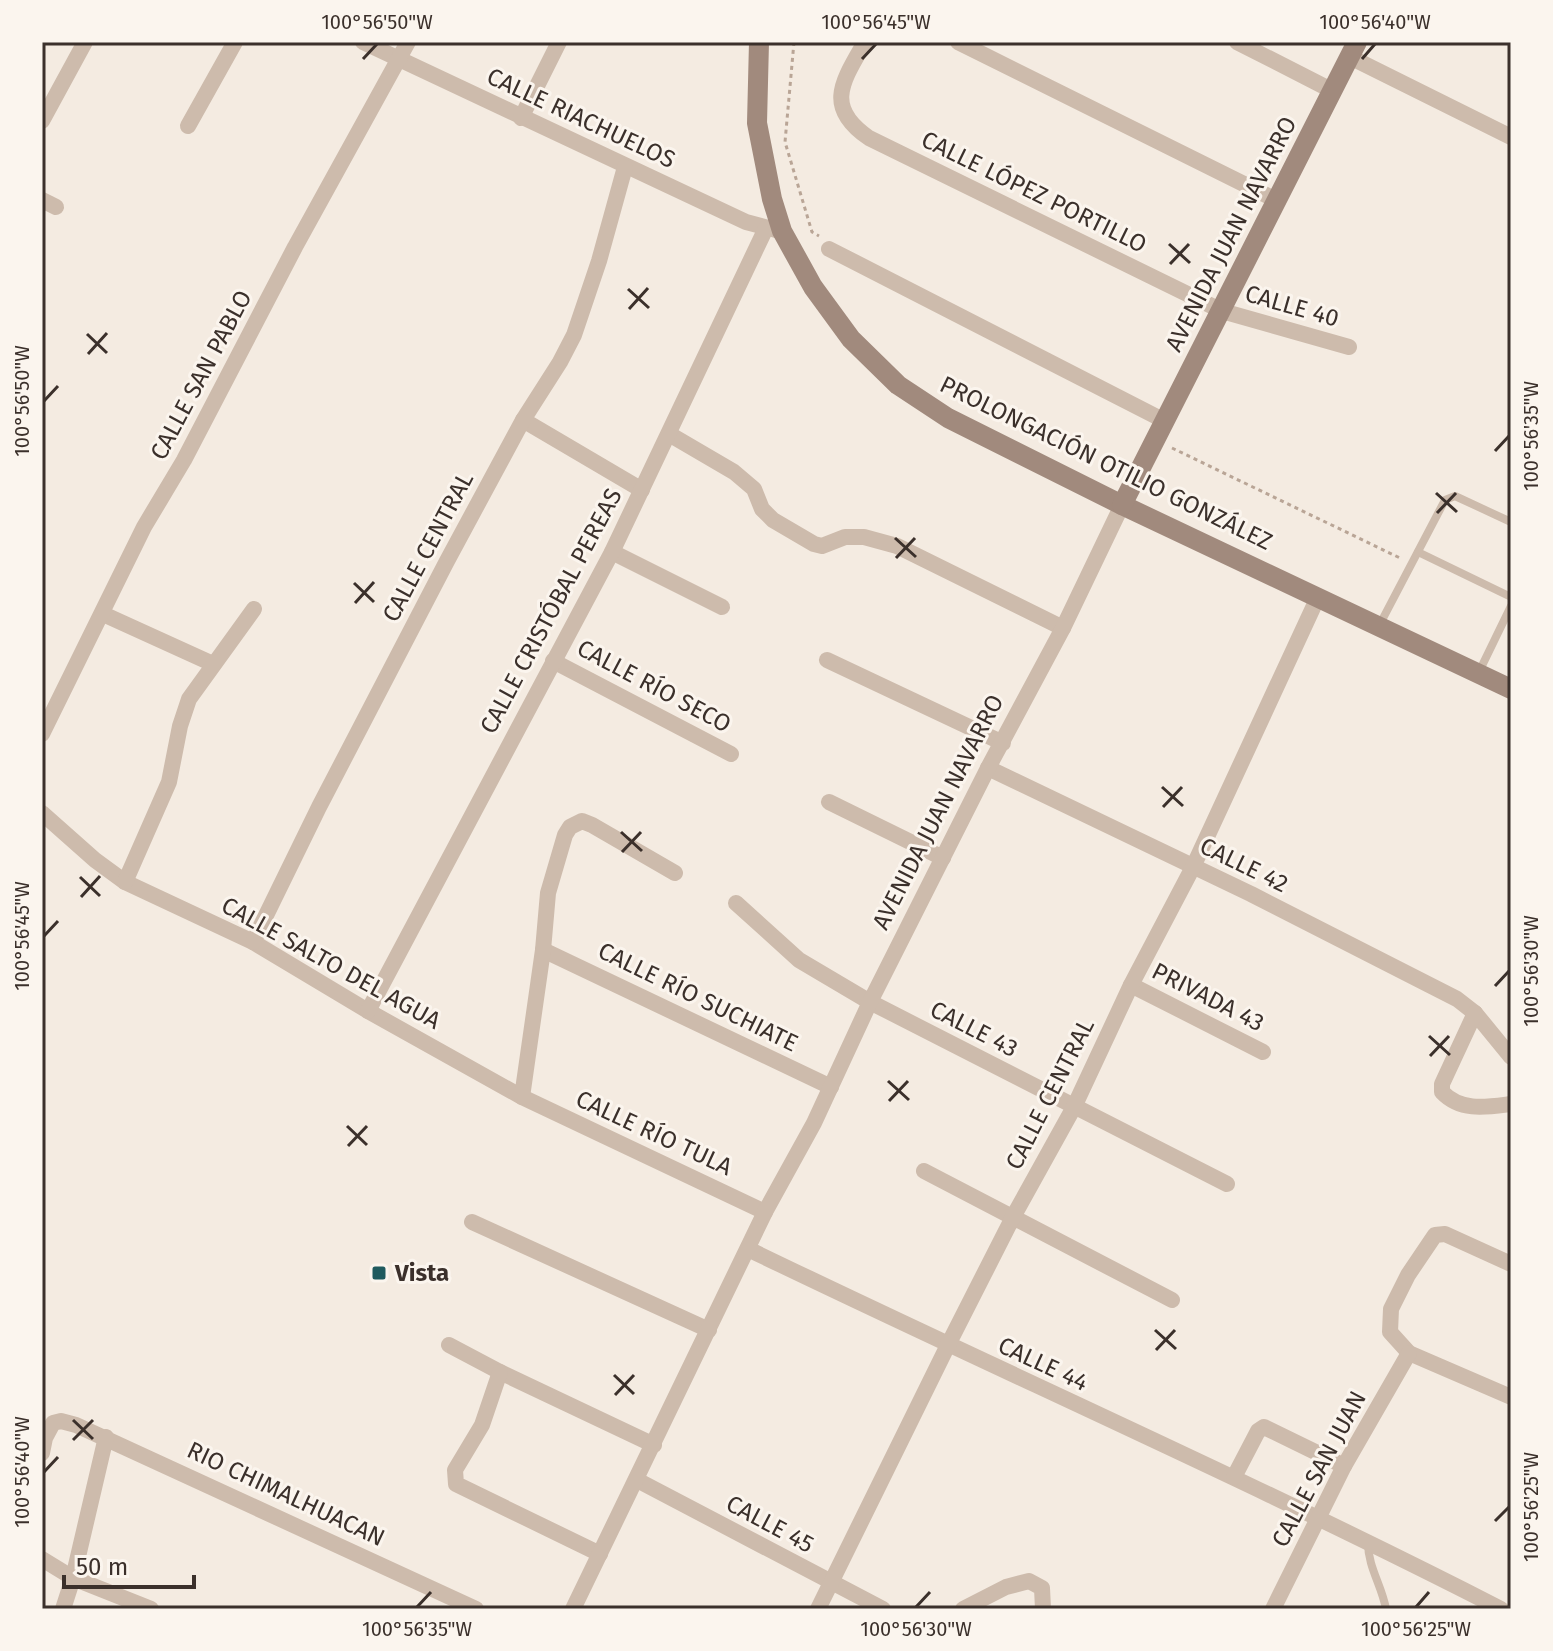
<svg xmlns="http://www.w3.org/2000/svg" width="1553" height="1651" viewBox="0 0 1553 1651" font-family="'Fira Sans',sans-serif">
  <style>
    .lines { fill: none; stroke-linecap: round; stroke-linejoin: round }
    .path { stroke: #b9a596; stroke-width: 3; stroke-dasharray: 4 4; stroke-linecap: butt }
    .lane { stroke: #cdbbac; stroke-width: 8 }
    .street { stroke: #cdbbac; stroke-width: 16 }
    .secondary { stroke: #a18a7d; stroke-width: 20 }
    .ticks { fill: none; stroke: #3b302b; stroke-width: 3 }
    .poi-dot { fill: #1f5a5e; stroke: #fbf5ee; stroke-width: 3 }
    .labels { text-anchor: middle; stroke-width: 6; stroke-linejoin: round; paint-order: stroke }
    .street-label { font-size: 24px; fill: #3b302b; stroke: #fbf5ee }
    .poi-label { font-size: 24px; font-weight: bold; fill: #3b302b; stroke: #fbf5ee; text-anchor: start }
    .neatline { fill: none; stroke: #3b302b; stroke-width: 3 }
    .ticks-label { font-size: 20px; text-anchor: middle; fill: #3b302b }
  </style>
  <rect width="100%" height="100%" fill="#f4ebe1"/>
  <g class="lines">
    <!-- path -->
    <g class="path">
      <path d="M794 42 785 142 812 232 819 236"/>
      <path d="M1172 448 1400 558"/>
    </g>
    <!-- lane -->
    <g class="lane">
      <path d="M1418 552 1511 597"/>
      <path d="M1380 624 1445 500 1455 496 1511 522"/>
      <path d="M1478 674 1511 606"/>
      <path d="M1368 1543C1368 1567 1382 1586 1386 1609"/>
    </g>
    <!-- street -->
    <g class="street">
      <path d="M363 42 746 222 776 230"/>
      <path d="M865 42C842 82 824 107 869 138L1222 311 1349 347"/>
      <path d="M958 42 1278 201"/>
      <path d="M1237 42 1333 91"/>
      <path d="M1350 57 1511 137"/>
      <path d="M521 118 559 42"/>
      <path d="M42 121 85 42"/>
      <path d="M188 126 235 42"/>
      <path d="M42 200 56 207"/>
      <path d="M829 249 1163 420"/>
      <path d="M523 420 642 490"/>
      <path d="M669 434 734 472 754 489 762 509 773 520 814 544 822 546 845 537H864L897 546 1063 628"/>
      <path d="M612 552 722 607"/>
      <path d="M103 614 213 664"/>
      <path d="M827 660 1003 743"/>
      <path d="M553 661 731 754"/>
      <path d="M42 734 144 527 184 460 295 247 408 42"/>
      <path d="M988 768 1251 894 1457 999 1475 1013 1511 1057"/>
      <path d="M829 802 943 858"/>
      <path d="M42 813 95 860 125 882 253 942 368 1011 522 1097 765 1212"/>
      <path d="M125 882 169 782 180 726 189 699 254 609"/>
      <path d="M736 903 799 960 870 1002 1227 1184"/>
      <path d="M253 942 319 807 447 561 523 420 560 362 574 335 599 261 625 167"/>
      <path d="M543 950 831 1087"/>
      <path d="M1131 985 1263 1052"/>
      <path d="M368 1011 612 552 766 228"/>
      <path d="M1475 1013 1442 1084V1092C1461 1112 1487 1107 1511 1104"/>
      <path d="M522 1097 543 950 548 893 565 835 570 827 582 821 592 825 675 873"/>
      <path d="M924 1171 1172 1300"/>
      <path d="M472 1222 709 1330"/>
      <path d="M748 1249C998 1370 1253 1482 1501 1609"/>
      <path d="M1511 1264 1445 1234 1435 1235 1408 1275 1391 1309 1390 1332 1409 1353 1511 1397"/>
      <path d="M449 1345 500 1372 654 1445"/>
      <path d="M500 1372 482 1425 455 1470 456 1484 600 1554"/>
      <path d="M42 1453 45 1438 53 1423 61 1421 76 1425 476 1609"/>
      <path d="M1234 1477 1258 1431 1264 1427 1344 1466"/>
      <path d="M637 1480 883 1609"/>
      <path d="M42 1559 73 1578 151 1609"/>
      <path d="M63 1609 73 1578 106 1437"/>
      <path d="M573 1609 765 1212 814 1123 870 1002 988 768 1063 628 1122 505"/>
      <path d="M818 1609 948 1345 1013 1217 1074 1107 1131 985 1193 867 1318 597"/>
      <path d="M963 1609 1006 1587 1029 1581 1042 1588 1043 1609"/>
      <path d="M1273 1609 1344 1466 1409 1353"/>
    </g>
    <!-- secondary -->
    <g class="secondary">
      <path d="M759 42 757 123 772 199 782 231 813 287 851 339 898 385 948 418 1122 505 1511 689"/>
      <path d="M1122 505 1357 42"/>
    </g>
  </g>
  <!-- ticks -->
  <path class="ticks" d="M363 59 377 44M862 59 876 44M1362 59 1375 44M1169 244 1190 263M1170 264 1189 244M628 289 649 308M629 309 648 288M87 334 107 353M88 354 107 333M44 401 58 386M1495 451 1509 436M1436 493 1457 512M1437 513 1456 493M895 538 916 557M896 558 915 538M354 583 374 602M355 603 374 582M1162 787 1183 806M1163 807 1182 787M621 832 642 851M622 852 641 832M80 877 100 896M81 897 100 876M44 936 58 921M1495 986 1509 971M1429 1036 1450 1055M1430 1056 1449 1036M888 1081 909 1100M889 1101 908 1081M347 1126 367 1145M348 1146 367 1126M1155 1330 1176 1349M1156 1350 1175 1330M614 1375 634 1394M615 1395 634 1375M73 1420 93 1439M73 1440 93 1420M44 1472 58 1457M1495 1521 1509 1507M417 1607 431 1592M916 1607 930 1592M1416 1607 1429 1592"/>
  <!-- markers -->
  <rect class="poi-dot" x="371" y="1265" width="16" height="16" rx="4"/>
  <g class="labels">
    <!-- street labels -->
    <g class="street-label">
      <text transform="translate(581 118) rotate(25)" y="8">CALLE RIACHUELOS</text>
      <text transform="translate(1034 192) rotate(26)" y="8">CALLE LÓPEZ PORTILLO</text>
      <text transform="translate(1231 234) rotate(-63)" y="8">AVENIDA JUAN NAVARRO</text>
      <text transform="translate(1292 306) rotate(16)" y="8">CALLE 40</text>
      <text transform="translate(201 375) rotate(-62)" y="8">CALLE SAN PABLO</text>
      <text transform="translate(1106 463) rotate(26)" y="8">PROLONGACIÓN OTILIO GONZÁLEZ</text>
      <text transform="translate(428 547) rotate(-62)" y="8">CALLE CENTRAL</text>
      <text transform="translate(551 611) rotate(-62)" y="8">CALLE CRISTÓBAL PEREAS</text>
      <text transform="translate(654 686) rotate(28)" y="8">CALLE RÍO SECO</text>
      <text transform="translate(938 812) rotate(-63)" y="8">AVENIDA JUAN NAVARRO</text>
      <text transform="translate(1244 865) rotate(26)" y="8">CALLE 42</text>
      <text transform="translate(331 963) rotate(29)" y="8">CALLE SALTO DEL AGUA</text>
      <text transform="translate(698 997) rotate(26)" y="8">CALLE RÍO SUCHIATE</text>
      <text transform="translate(1208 997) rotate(27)" y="8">PRIVADA 43</text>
      <text transform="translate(974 1029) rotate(27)" y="8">CALLE 43</text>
      <text transform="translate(1050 1094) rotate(-63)" y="8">CALLE CENTRAL</text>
      <text transform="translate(654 1133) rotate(25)" y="8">CALLE RÍO TULA</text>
      <text transform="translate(1043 1364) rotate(25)" y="8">CALLE 44</text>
      <text transform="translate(1319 1469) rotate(-62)" y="8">CALLE SAN JUAN</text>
      <text transform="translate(286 1494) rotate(25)" y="8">RIO CHIMALHUACAN</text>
      <text transform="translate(770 1524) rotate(28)" y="8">CALLE 45</text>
    </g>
    <!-- poi labels -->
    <g class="poi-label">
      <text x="395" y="1281">Vista</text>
    </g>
  </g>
  <!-- border -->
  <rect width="1553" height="1651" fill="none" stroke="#fbf5ee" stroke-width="88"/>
  <!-- scale -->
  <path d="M64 1575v12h130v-12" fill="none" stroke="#3b302b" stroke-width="4"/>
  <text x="76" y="1575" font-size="24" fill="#3b302b" stroke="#fbf5ee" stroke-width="6" paint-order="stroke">50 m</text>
  <rect x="44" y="44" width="1465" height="1563" class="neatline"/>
  <g class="ticks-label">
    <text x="377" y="29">100°56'50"W</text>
    <text x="876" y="29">100°56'45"W</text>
    <text x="1375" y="29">100°56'40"W</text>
    <text transform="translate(22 401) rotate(-90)" y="7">100°56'50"W</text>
    <text transform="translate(1531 436) rotate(-90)" y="7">100°56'35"W</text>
    <text transform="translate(22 936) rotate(-90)" y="7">100°56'45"W</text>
    <text transform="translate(1531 971) rotate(-90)" y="7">100°56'30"W</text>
    <text transform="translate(22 1472) rotate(-90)" y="7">100°56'40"W</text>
    <text transform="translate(1531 1507) rotate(-90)" y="7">100°56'25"W</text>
    <text x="417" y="1636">100°56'35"W</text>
    <text x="916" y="1636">100°56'30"W</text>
    <text x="1416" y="1636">100°56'25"W</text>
  </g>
</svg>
